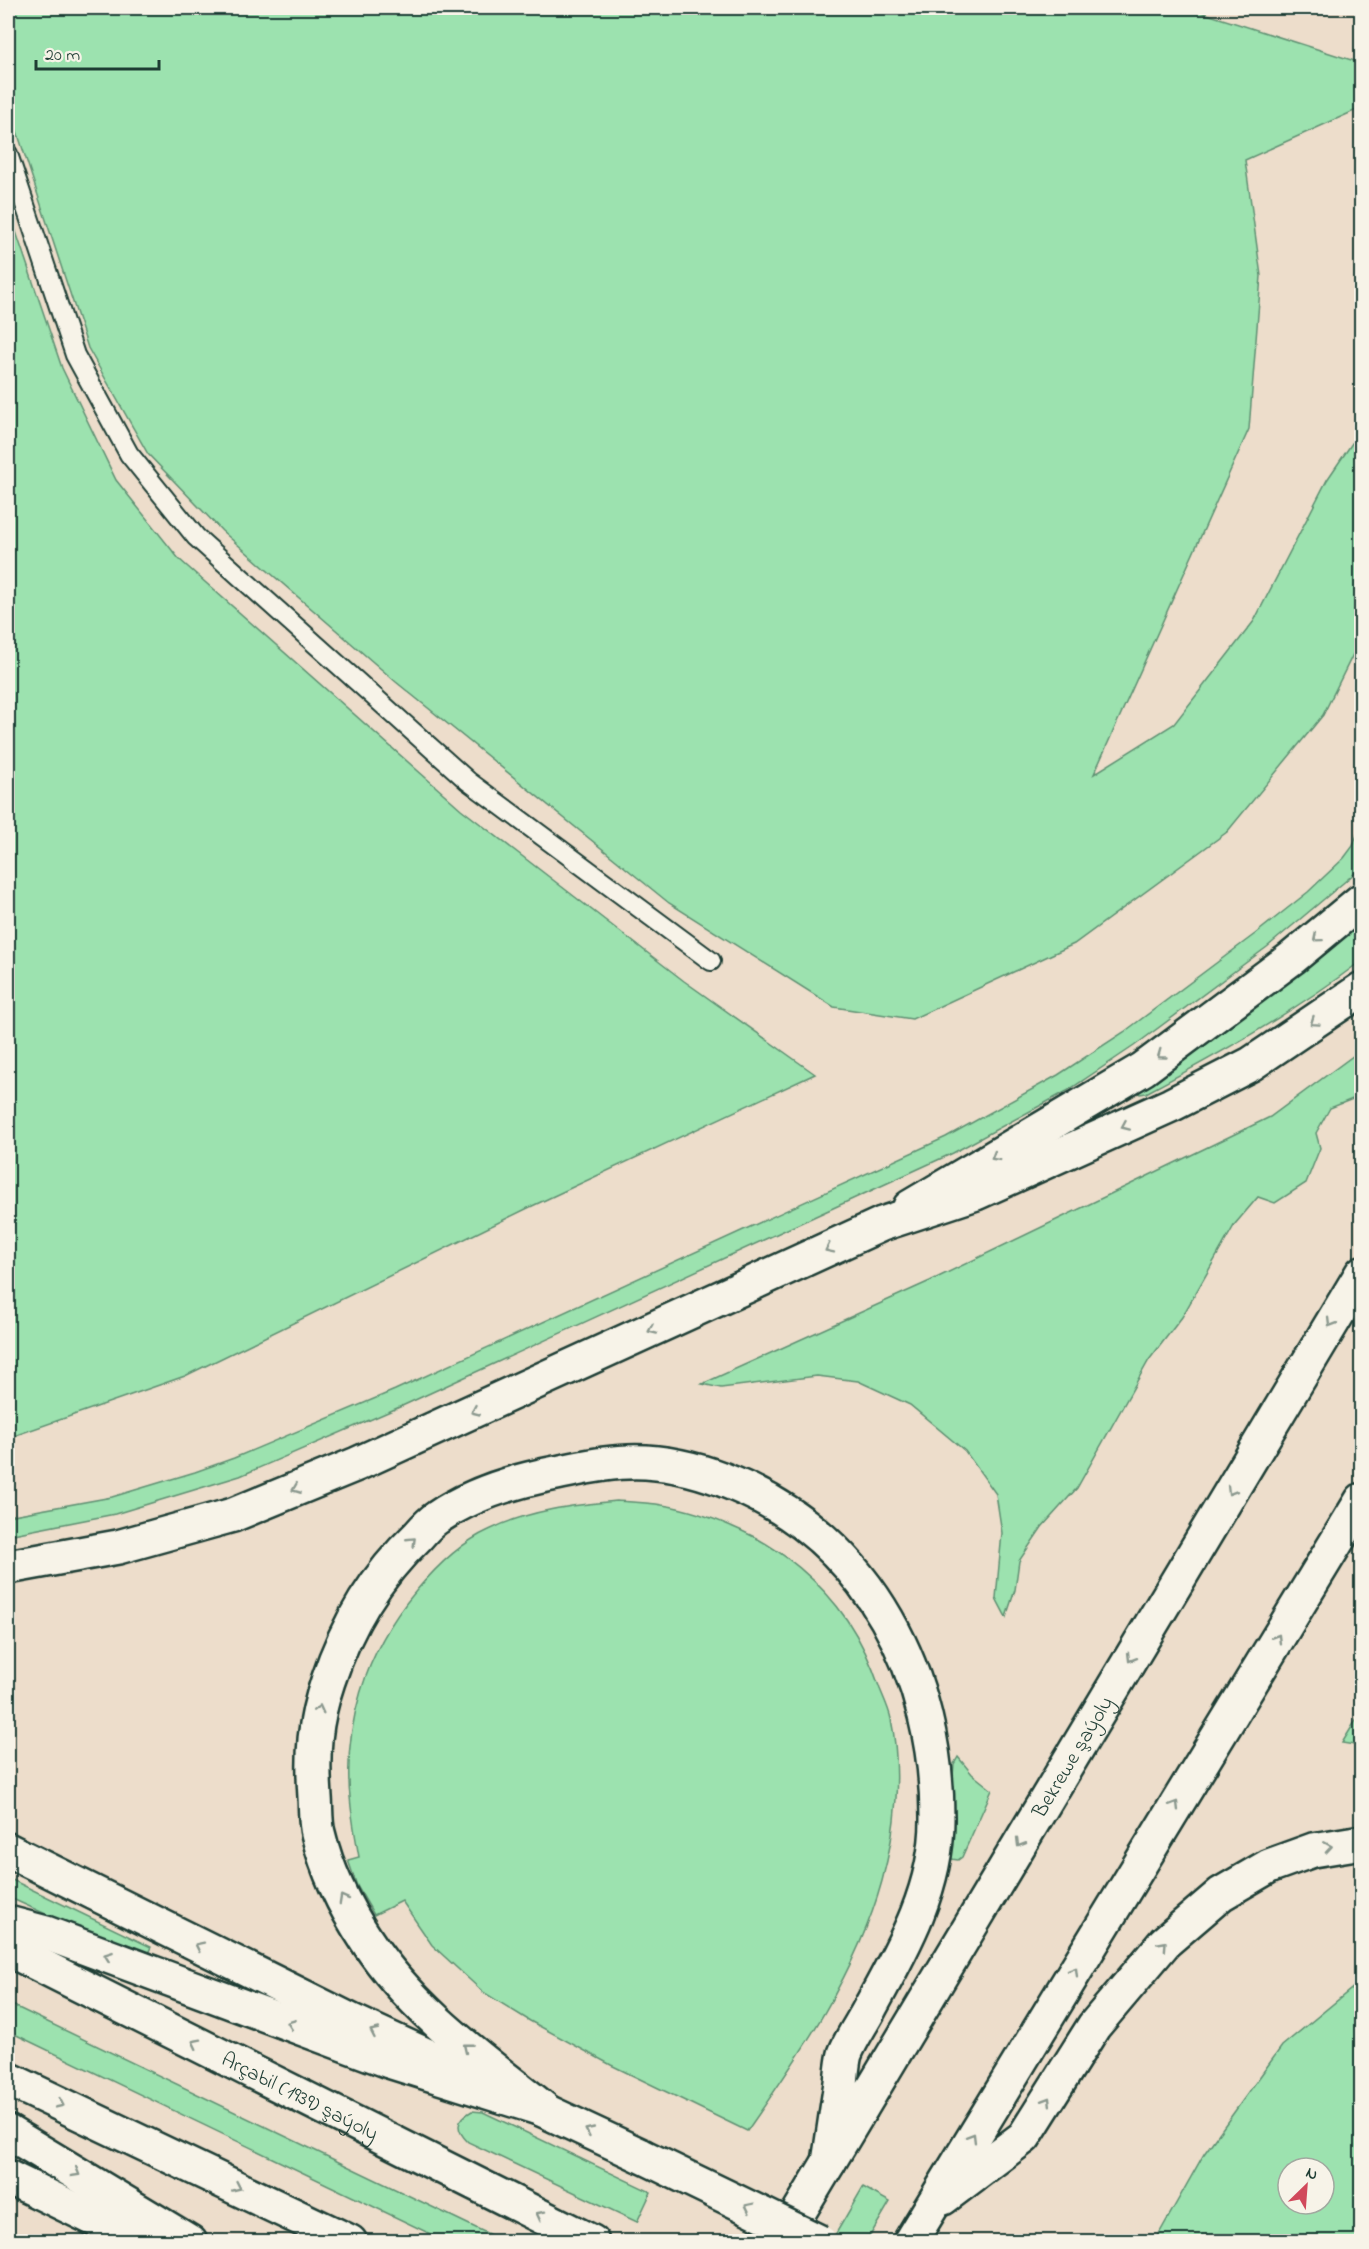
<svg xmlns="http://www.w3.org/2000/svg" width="1369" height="2249" viewBox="0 0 1369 2249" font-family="'Indie Flower',sans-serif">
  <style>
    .green { fill: #9ce2af; stroke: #5e9072; stroke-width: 1.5; fill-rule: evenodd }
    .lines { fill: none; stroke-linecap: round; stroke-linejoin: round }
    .lane-casing { stroke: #1f3d34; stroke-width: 22 }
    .street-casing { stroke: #1f3d34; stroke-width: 38 }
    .secondary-casing { stroke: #1f3d34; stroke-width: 38 }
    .primary-casing { stroke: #1f3d34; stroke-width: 38 }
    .lane { stroke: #f7f3e8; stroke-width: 18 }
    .street { stroke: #f7f3e8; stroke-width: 33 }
    .secondary { stroke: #f7f3e8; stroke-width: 33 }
    .primary { stroke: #f7f3e8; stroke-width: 33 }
    .secondary-bridge-casing { stroke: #1f3d34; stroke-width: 38; stroke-linecap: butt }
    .secondary-bridge { stroke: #f7f3e8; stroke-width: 33 }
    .oneway { stroke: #8b988e }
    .labels { text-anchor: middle; stroke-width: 4.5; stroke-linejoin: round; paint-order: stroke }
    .street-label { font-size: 21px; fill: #1f3d34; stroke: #f7f3e8 }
  </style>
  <rect width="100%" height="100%" fill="#edddcb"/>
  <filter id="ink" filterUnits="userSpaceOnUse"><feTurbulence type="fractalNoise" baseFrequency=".0167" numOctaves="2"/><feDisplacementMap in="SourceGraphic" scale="12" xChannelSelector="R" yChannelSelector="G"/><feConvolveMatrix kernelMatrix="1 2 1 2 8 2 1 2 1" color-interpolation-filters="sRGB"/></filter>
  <g filter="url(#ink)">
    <!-- green -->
    <g class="green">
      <path d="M8 8H1188L1361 63V108L1245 160 1261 276 1249 429 1094 774 1174 724 1254 621 1327 480 1361 430V638L1323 715 1227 832 1074 944 912 1019 834 1007 669 903 396 682 222 531 148 454 88 348 8 104Z"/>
      <path d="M8 208 62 368 116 480 179 559 461 809 684 981 815 1074 528 1208 185 1376 8 1438Z"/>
      <path d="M1361 824V868L1267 947 1134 1046 1067 1091 953 1153 402 1406 240 1476 115 1514 8 1535V1516L112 1497 195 1472 234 1458 395 1390 946 1137 1058 1075 1124 1032 1255 934 1308 892 1344 858 1353 846Z"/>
      <path d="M1361 919V961C1294 1012 1221 1053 1146 1093L1140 1094 1137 1092 1142 1085 1261 1003Z"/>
      <path d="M1361 1050V1092L1355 1098 1330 1108 1316 1133 1320 1148 1306 1183 1275 1203 1258 1197 1235 1224 1182 1317 1149 1360 1077 1488 1042 1527 1019 1561 1015 1590 1006 1617 996 1598 1002 1533 996 1494 965 1451 910 1405 858 1381 817 1376 721 1388 702 1384 930 1281 1270 1117Z"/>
      <path d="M617 1501C632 1502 648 1502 662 1505 689 1509 716 1519 740 1530 781 1548 822 1583 847 1620 861 1641 872 1665 880 1689 884 1699 889 1709 891 1719 902 1771 896 1830 882 1881 857 1972 800 2055 747 2131L611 2065 530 2021 483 1992 432 1945 402 1901 374 1915 357 1886 348 1860 359 1857C356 1840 353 1824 351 1807 341 1729 365 1651 416 1591 436 1567 460 1543 489 1530 529 1510 573 1505 617 1501Z"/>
      <path d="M1361 1712V1746L1342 1743Z"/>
      <path d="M958 1757 972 1774 992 1790 962 1857 958 1860 951 1859 946 1852 954 1764Z"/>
      <path d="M8 1878 151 1947 148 1953 70 1925 8 1897Z"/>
      <path d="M1361 1984V2241H1155L1204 2154 1282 2046 1355 1986ZM1288 2168H1324V2204H1288Z"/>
      <path d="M8 2003 503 2241H445L8 2031Z"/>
      <path d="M472 2111 483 2112 651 2192 637 2222 468 2142C455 2129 456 2120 472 2111Z"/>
      <path d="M863 2187 890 2202 867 2241 831 2242Z"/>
    </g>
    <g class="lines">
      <!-- lane casing -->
      <g class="lane-casing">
        <path id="lane" d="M8 154 75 355 129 454 196 537 468 781 711 961"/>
      </g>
      <!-- street casing -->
      <g class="street-casing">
        <path id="street" d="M910 1207 1143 1069 1292 958 1362 900"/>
      </g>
      <!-- secondary casing -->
      <g class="secondary-casing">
        <g id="secondary">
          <path d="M8 1567 118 1547 233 1515 357 1464 882 1224 976 1193 1171 1105 1251 1064 1362 989"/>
          <path d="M8 1850 352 2021 467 2074"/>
          <path d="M524 2101 642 2156"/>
          <path d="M544 2109C480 2058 412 2010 367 1941 345 1908 327 1871 318 1833 315 1822 316 1809 315 1797 312 1754 314 1722 328 1681 346 1626 376 1576 418 1536 424 1529 430 1522 438 1517 473 1493 514 1481 556 1473 585 1467 616 1460 646 1462 677 1464 706 1472 734 1484 870 1540 938 1677 937 1820 937 1888 903 1948 871 2006 863 2022 851 2038 845 2054 842 2065 842 2079 840 2090 836 2114 833 2138 829 2162"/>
          <path d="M8 2177 142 2242"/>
          <path d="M943 2198 1024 2137 1094 2026 1165 1942 1221 1894 1269 1866 1313 1850 1362 1842"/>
          <path id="s1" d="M781 2242 1362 1273"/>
          <path d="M910 2242 1362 1500"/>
        </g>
      </g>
      <!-- primary casing -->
      <g class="primary-casing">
        <g id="primary">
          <path d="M8 1923 46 1933 389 2061 545 2110"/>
          <path id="s2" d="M8 1949 592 2242"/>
          <path d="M8 2079 350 2242"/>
          <path d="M8 2132 190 2242"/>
        </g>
      </g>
      <!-- lane -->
      <use href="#lane" class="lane"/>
      <!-- street -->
      <use href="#street" class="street"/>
      <!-- secondary -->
      <use href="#secondary" class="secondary"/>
      <!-- primary -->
      <use href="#primary" class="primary"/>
      <!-- secondary-bridge casing -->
      <g class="secondary-bridge-casing">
        <path id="secondary-bridge" d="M642 2156 820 2242"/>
      </g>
      <!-- secondary-bridge -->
      <use href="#secondary-bridge" class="secondary-bridge"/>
    </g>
    <!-- one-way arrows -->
    <defs><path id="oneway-chevron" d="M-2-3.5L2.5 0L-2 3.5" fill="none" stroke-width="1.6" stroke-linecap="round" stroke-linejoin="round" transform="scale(1.5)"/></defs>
    <g class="oneway">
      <use href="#oneway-chevron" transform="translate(1317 938) rotate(140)"/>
      <use href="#oneway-chevron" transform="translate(1314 1022) rotate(146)"/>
      <use href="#oneway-chevron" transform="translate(1161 1055) rotate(144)"/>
      <use href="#oneway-chevron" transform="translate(1125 1126) rotate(156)"/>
      <use href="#oneway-chevron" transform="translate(995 1157) rotate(149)"/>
      <use href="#oneway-chevron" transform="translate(829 1249) rotate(154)"/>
      <use href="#oneway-chevron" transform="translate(1331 1323) rotate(121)"/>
      <use href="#oneway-chevron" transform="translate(652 1330) rotate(156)"/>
      <use href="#oneway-chevron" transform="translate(475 1411) rotate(156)"/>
      <use href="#oneway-chevron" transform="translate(296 1489) rotate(158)"/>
      <use href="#oneway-chevron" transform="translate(1231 1491) rotate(121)"/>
      <use href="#oneway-chevron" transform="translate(412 1541) rotate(-44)"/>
      <use href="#oneway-chevron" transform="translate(1277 1638) rotate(-59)"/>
      <use href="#oneway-chevron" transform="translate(1131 1658) rotate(121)"/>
      <use href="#oneway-chevron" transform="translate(319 1709) rotate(-76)"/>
      <use href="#oneway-chevron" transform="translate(1175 1805) rotate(-59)"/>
      <use href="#oneway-chevron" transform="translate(1020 1843) rotate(121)"/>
      <use href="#oneway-chevron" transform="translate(1328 1847) rotate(-9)"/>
      <use href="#oneway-chevron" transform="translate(343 1899) rotate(-119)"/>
      <use href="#oneway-chevron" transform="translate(1163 1945) rotate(-47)"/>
      <use href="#oneway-chevron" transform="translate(199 1946) rotate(-154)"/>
      <use href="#oneway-chevron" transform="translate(108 1956) rotate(-160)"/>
      <use href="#oneway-chevron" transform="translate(1074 1971) rotate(-59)"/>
      <use href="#oneway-chevron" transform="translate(291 2024) rotate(-160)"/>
      <use href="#oneway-chevron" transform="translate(374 2032) rotate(-155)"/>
      <use href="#oneway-chevron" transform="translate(196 2043) rotate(-153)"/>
      <use href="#oneway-chevron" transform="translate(467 2047) rotate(-141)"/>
      <use href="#oneway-chevron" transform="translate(1047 2101) rotate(-58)"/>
      <use href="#oneway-chevron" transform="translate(60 2104) rotate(25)"/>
      <use href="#oneway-chevron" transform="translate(589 2131) rotate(-155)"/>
      <use href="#oneway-chevron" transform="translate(972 2137) rotate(-59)"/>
      <use href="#oneway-chevron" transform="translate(76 2173) rotate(31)"/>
      <use href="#oneway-chevron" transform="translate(237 2187) rotate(25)"/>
      <use href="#oneway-chevron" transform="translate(749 2207) rotate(-154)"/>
      <use href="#oneway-chevron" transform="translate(540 2215) rotate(-153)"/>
    </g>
  </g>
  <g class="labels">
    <!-- street labels -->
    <g class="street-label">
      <text dy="7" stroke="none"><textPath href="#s1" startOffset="566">Bekrewe şaýoly</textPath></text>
      <text dy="7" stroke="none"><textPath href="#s2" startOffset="327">Arçabil (1939) şaýoly</textPath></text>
    </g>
  </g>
  <!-- margin -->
  <rect width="1369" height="2249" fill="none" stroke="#f7f3e8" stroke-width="30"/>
  <rect x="15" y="15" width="1339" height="2219" fill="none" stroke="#1f3d34" stroke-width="2" filter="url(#ink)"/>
  <!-- north arrow -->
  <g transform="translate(1306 2186) rotate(25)"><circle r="28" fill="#f7f3e8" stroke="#a1aaa0" stroke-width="1.5"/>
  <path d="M0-4.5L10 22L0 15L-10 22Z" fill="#d1495b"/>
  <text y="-9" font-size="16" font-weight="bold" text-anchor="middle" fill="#1f3d34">N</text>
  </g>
  <!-- scale -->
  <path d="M36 60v9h123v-9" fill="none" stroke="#1f3d34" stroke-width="3"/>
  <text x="45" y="60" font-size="18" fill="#1f3d34" stroke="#f7f3e8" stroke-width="4.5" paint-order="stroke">20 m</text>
</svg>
